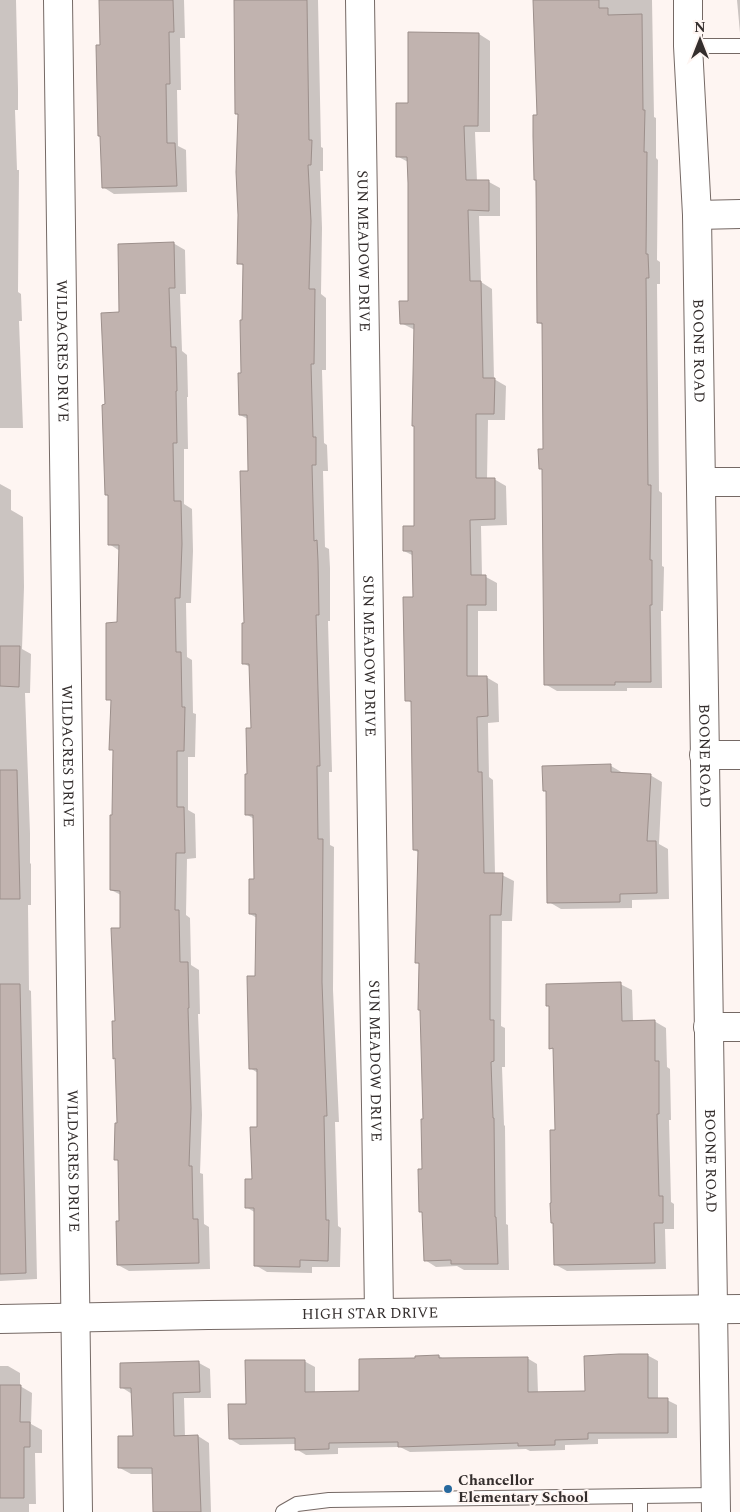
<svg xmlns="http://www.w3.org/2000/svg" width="740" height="1512" viewBox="0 0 740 1512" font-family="Spectral,serif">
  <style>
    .shadow { fill: #0003 }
    .building { fill: #c1b3af; stroke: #9c8f8b }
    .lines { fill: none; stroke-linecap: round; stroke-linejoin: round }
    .service-casing { stroke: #756965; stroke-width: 16 }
    .minor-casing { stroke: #756965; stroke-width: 30 }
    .tertiary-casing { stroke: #756965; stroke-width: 30 }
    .service { stroke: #fff; stroke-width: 14 }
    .minor { stroke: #fff; stroke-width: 28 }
    .tertiary { stroke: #fff; stroke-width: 28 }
    .poi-dot { fill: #27699e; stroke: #fef5f2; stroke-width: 2 }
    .labels { text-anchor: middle; stroke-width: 4; stroke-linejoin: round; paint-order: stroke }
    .street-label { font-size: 15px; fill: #342e2d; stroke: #fef5f2 }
    .poi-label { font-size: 15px; font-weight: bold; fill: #342e2d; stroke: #fef5f2; text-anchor: start }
  </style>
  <rect width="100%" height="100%" fill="#fef5f2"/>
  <!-- shadow -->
  <g class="shadow">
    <path d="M0 0H16L18 89V110H15L17 170H19L18 292 21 294 22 321H19L23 428H0Z"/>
    <path d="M100 0H184L185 38H180L181 90H177L178 146 186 150 187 192 114 194 103 187 102 137 99 136 102 46Z"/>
    <path d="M236 0H318L321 147 323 148V171H320L322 228 321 294 326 298V370H322L324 443 327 445 328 471H323L325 547 329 549 330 568V621H328L332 772H329L330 845 334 847 333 990 339 1122H335L338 1226 341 1228 340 1267H312V1273L267 1272 255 1265 256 1213 246 1207 253 1180 259 1128 258 1073 250 1068 256 977 257 918 250 914 256 880 254 819 246 814 252 729 250 667 243 663 250 472 248 419 240 415 244 266 238 263 239 115 236 114Z"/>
    <path d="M534 0H652L654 117 656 118V158L658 160 657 260 660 262V284H657L659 491 662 493V566L664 567 663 611H661L662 688H627V691H557L545 684 543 470 540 468 544 450 543 325 539 323 534 116H538Z"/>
    <path d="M737 0H740V33Z"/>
    <path d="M479 34 490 41V132H475L477 181 489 182 500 188V216H479L481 282 492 289 494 379 506 386 505 420H488L487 479H494L506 486 507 525 481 526 482 577H486L497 583V611H478V677H486L498 684 499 722 488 723 489 777 493 780 495 874 502 875 514 881 512 921H502L501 1026 505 1028V1067H502L504 1125 505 1126 506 1224 508 1225 509 1270H464L457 1266 436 1267 425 1260 424 1213 420 1211 424 1121 421 1011 419 1010 420 965 416 962 420 853 414 850 412 703 407 700 414 598V556L404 551 415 527V330L401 323 409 302 408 162 397 156 409 104Z"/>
    <path d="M173 243 185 250 186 294H180L182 351 187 355 188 397H187L188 449H184V504L192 509 193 551 191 603H186L187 657 192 660 193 713 196 714 195 757H188V810L195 814 196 858 187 859 186 915 190 918 191 965 199 970 200 1014H198L202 1115 200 1173 203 1174 204 1224 209 1227 210 1269 129 1271 118 1265 120 1223 119 1161 115 1159 119 1124 117 1059 114 1058 121 929V895L111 890 115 751 111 749 112 701 108 699 118 623 120 551 109 544V496L106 495V406L121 313Z"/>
    <path d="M0 484 11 490V510L23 517 24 587 22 649 31 654 30 693H25L30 833V863L31 864V905H28L29 990 31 991 37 1279 0 1281Z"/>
    <path d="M611 766 623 773 650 775 662 782 659 844 668 849 669 899 632 900V908L561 909 549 902 547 792 544 790Z"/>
    <path d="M620 984 632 990 633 1022 654 1021 666 1028 667 1067 670 1069 671 1120H669L671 1202 674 1204V1229H665L666 1269 567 1271 556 1265V1131L554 1050 551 1048Z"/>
    <path d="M647 1355 658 1361V1400H667L677 1405V1438L598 1439V1444L565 1445V1450L530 1451 526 1449 410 1452 400 1447 338 1448V1454L306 1455 296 1449V1444L240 1445 230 1439 247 1405 304 1361 315 1367V1393L360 1392 416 1359 439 1356 444 1359 527 1358 537 1364 538 1393H586Z"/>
    <path d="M199 1363 210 1369 211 1398H184L185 1437 198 1436 209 1443 211 1512H154L153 1474H131L120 1468 134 1437 132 1394 121 1387Z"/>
    <path d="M0 1366H8L20 1373V1386L32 1393 31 1424 42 1430V1453H35L36 1504H29V1512H0Z"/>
  </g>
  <!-- building -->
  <g class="building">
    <path d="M99 0H173L174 32H169L170 84H166L167 143H175L177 186 102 188 100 136H98L96 45H100Z"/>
    <path d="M234 0H307L309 140H312L311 165H308L311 221 309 289H315L314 364H311L313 437H316V465H312L314 541 317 540 318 561 319 615H316L320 766H317L318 839H323L322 982 327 1116H324L326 1220H329L328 1261 300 1260V1267L254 1266V1208H245V1179H252L250 1127H257V1069H249L247 976H255L256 914H249V879H254L253 815H245V774H247L246 728H251L249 664H242V623H244L240 471H248L247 415H239L238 373H241L240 320H242L243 264H237L238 215 236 172 238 114H235Z"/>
    <path d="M533 0H599V8H608V15L642 14 643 110H645L644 152H647L646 254H648L649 278H646L648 485H651L650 560H652V605H650L651 682H615V685H544L542 469H539L538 449H543L542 323H537L536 180H534L533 136V115H537Z"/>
    <path d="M408 32 479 33 478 126H464L466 180H489V211L468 210 470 281H481L483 378H495L494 414H476V478H495V519L470 520 471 575H486V605H467V676H487L488 716 477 717 478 772H482L484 873H503L501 915H490V1020H494V1061L491 1062 493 1118H494L495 1217H496L498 1264H451V1260L424 1261 422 1212H419L418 1169H422L421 1119H423L420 1010H418L419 963H415L418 850H413L411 701H405L403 597H413L412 551H403V526H414V426H412L414 324H400L399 301H408V183L407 157H396V103H408Z"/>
    <path d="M174 242 175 288H169L171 347H176L177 391H176L177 443H173L174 501H181L182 544 180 598H175L176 652H181L182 707H185L184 751H177V807H184L185 853H176L175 910H179L180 962H188L189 1008H188L191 1108 189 1166H192L193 1219H198L199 1263 117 1265 116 1221H119L118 1160H114L115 1123H117L115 1058 113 1059 112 1021H115L111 928H120V891L110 890V815H112L113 750H109L111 700H106V623L117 622 119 545H108V495H105L102 405 105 404 101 313 119 312 118 244Z"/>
    <path d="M0 646H20L19 687 0 686Z"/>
    <path d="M611 764V772L651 774 647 841H656L657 893 620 894V902L547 903 546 791H543L542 766Z"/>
    <path d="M0 770H17L20 899H0Z"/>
    <path d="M621 982 622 1021 655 1020V1061H659V1114H657L659 1196H663V1223H654L655 1263 554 1265 553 1223H551L550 1203H551L550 1130H555L553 1048 549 1049V1006H546V984Z"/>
    <path d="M0 984H20L26 1273 0 1274Z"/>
    <path d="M619 1354H648V1398H668V1433H588V1439L555 1440V1445L518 1446V1443L398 1447V1442L329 1443V1449L295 1450V1438L229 1439 228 1404H246L245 1360H305V1392L359 1391V1359L415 1358V1356L439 1355V1358L528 1357V1392L585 1391 584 1356Z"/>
    <path d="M199 1361 200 1392 173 1393 174 1436 198 1435 201 1512H153L152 1468H118V1436H133L131 1388H120V1363Z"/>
    <path d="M0 1385H21L20 1422H30V1447H24V1498H0Z"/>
  </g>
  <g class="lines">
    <!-- service casing -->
    <g class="service-casing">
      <g id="service">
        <path d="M688 46H740"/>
        <path d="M640 1496V1512"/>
        <path d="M283 1512 297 1504 329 1500 715 1495"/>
      </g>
    </g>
    <!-- minor casing -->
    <g class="minor-casing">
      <g id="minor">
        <path id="s1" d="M58 0 78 1512"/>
        <path id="s2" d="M360 0 379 1313"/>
        <path d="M697 215 740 214"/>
        <path d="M701 482H740"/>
        <path d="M704 755H740"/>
        <path d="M708 1027H740"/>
      </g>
    </g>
    <!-- tertiary casing -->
    <g class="tertiary-casing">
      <g id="tertiary">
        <path id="s3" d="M688 0V46L697 215 716 1512"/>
        <path id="s4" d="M0 1319 208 1315 740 1309"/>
      </g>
    </g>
    <!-- service -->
    <use href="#service" class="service"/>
    <!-- minor -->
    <use href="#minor" class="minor"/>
    <!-- tertiary -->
    <use href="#tertiary" class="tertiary"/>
  </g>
  <!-- markers -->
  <circle class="poi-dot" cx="448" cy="1489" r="5"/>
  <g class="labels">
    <!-- street labels -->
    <g class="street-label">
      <text dy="5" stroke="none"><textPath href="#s2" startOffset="251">SUN MEADOW DRIVE</textPath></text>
      <text dy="5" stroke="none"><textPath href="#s1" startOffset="351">WILDACRES DRIVE</textPath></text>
      <text dy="5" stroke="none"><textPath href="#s3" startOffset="351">BOONE ROAD</textPath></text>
      <text dy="5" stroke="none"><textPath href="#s2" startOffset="656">SUN MEADOW DRIVE</textPath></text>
      <text dy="5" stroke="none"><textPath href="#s1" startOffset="756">WILDACRES DRIVE</textPath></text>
      <text dy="5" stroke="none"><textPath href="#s3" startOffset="756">BOONE ROAD</textPath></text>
      <text dy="5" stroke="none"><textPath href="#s2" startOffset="1061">SUN MEADOW DRIVE</textPath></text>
      <text dy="5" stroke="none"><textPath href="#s1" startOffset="1161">WILDACRES DRIVE</textPath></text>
      <text dy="5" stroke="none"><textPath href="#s3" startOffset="1161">BOONE ROAD</textPath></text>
      <text dy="5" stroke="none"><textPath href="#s4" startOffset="370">HIGH STAR DRIVE</textPath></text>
    </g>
    <!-- poi labels -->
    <g class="poi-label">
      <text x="458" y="1485">Chancellor<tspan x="458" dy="17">Elementary School</tspan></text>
    </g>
  </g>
  <!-- north arrow -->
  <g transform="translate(700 40)" stroke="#fef5f2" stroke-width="4" paint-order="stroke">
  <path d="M0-4L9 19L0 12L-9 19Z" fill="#342e2d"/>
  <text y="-8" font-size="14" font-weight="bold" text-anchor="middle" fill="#342e2d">N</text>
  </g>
</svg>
